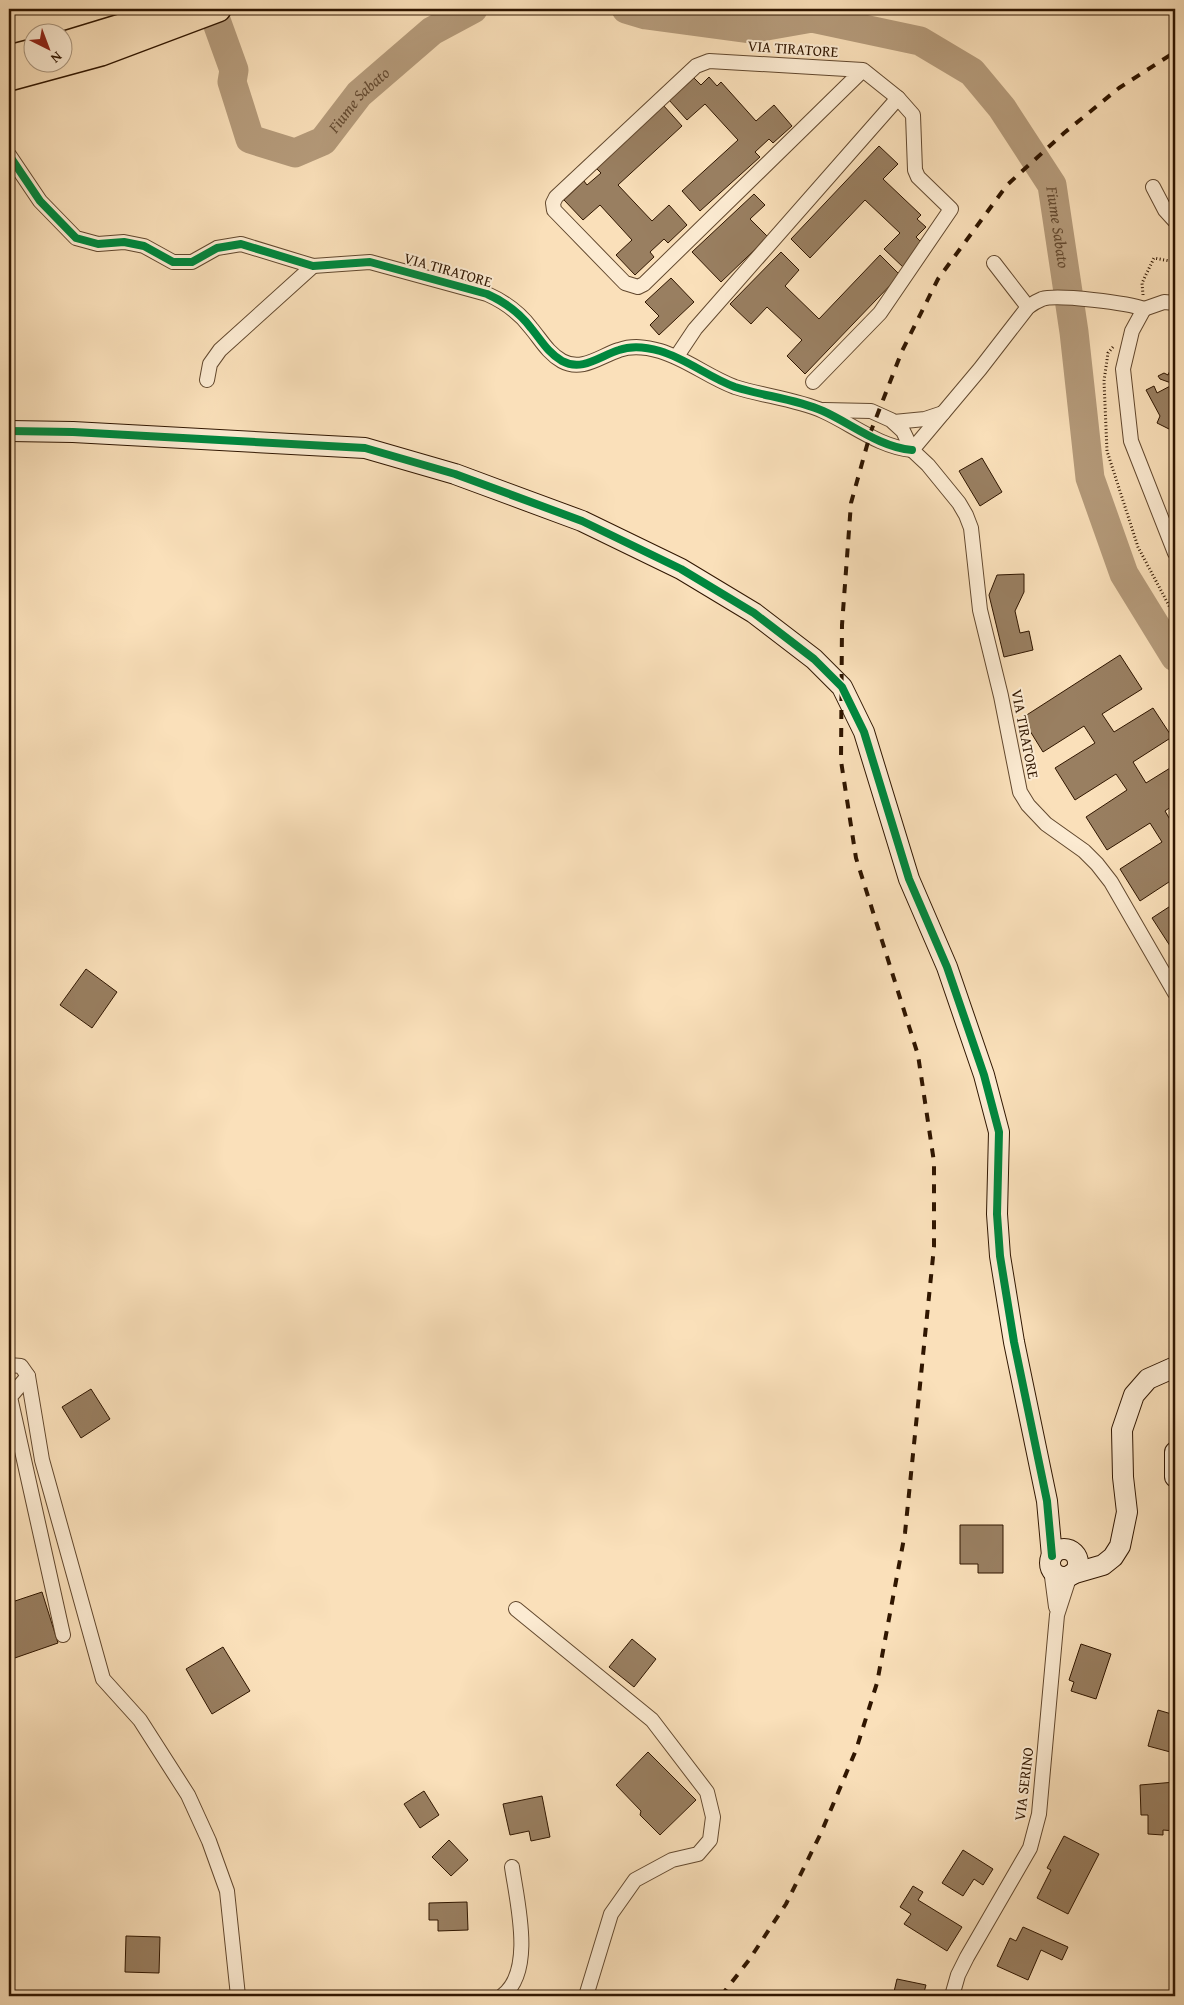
<svg xmlns="http://www.w3.org/2000/svg" width="1184" height="2005" viewBox="0 0 1184 2005" font-family="'Gentium Book Plus',serif">
  <style>
    .lines { fill: none; stroke-linecap: round; stroke-linejoin: round }
    .river { stroke: #b59b7b; stroke-width: 29 }
    .building { fill: #997f61; stroke: #301600 }
    .street-casing { stroke: #62482e; stroke-width: 16 }
    .secondary-casing { stroke: #301600; stroke-width: 22 }
    .highway-casing { stroke: #301600; stroke-width: 28 }
    .path { stroke: #301600; stroke-width: 3; stroke-dasharray: 1 2.5; stroke-linecap: butt }
    .street { stroke: #fcebd2; stroke-width: 14 }
    .secondary { stroke: #fcebd2; stroke-width: 20 }
    .highway { stroke: #fae0ba; stroke-width: 25 }
    .rail { stroke: #301600; stroke-width: 4; stroke-dasharray: 9 9; stroke-linecap: butt }
    .cycleway-casing { stroke: #fcebd2; stroke-width: 11 }
    .cycleway { stroke: #00873e; stroke-width: 8 }
    .labels { text-anchor: middle; stroke-width: 4; stroke-linejoin: round; paint-order: stroke }
    .street-label { font-size: 15px; fill: #301600; stroke: #fcebd2 }
    .water-label { font-size: 16px; font-style: italic; fill: #654b31; stroke: #fcebd2 }
  </style>
  <rect width="100%" height="100%" fill="#fae0ba"/>
  <filter id="stains"><feTurbulence type="fractalNoise" baseFrequency=".004" numOctaves="4"/><feColorMatrix values="0 0 0 0 .2 0 0 0 0 .09 0 0 0 0 .02 0 0 0 .5 -.17"/></filter>
  <radialGradient id="worn" r=".72"><stop offset=".6" stop-color="#630" stop-opacity="0"/><stop offset="1" stop-color="#630" stop-opacity=".3"/></radialGradient>
  <g class="lines">
    <!-- river -->
    <g class="river">
      <path id="s1" d="M212 9 234 70 232 82 250 139 295 153 323 141 359 94 432 31 473 9"/>
      <path id="s2" d="M626 9 646 15 750 29 812 18 920 41 972 72 1002 108 1052 185 1074 332 1090 478 1124 574 1175 657"/>
    </g>
  </g>
  <!-- building -->
  <g class="building">
    <path d="M709 77 717 86 721 82 756 121 774 105 792 126 773 143 769 139 755 152 760 157 700 211 682 191 738 140 705 104 687 120 669 100 694 78 701 85Z"/>
    <path d="M663 105 682 126 618 185 652 221 669 205 687 225 668 243 664 239 650 252 654 257 635 275 616 255 632 240 600 205 583 220 564 200 584 181 587 185 601 173 596 168Z"/>
    <path d="M879 146 898 164 883 179 921 215 917 219 926 227 916 237 925 246 904 268 884 249 900 233 865 200 810 258 791 239Z"/>
    <path d="M754 194 765 205 750 219 768 237 721 282 692 252Z"/>
    <path d="M781 252 799 270 785 286 819 319 880 255 900 275 805 374 787 356 802 340 767 307 751 324 730 304Z"/>
    <path d="M671 278 694 302 659 335 650 325 659 316 645 302Z"/>
    <path d="M1172 366 1174 370 1175 367V430L1173 431 1157 423 1160 416 1146 390 1154 386 1157 393 1174 384 1160 379 1158 376 1164 373 1168 375Z"/>
    <path d="M982 458 1002 492 980 506 959 471Z"/>
    <path d="M1024 574V592L1015 611 1020 633 1029 631 1033 650 1004 657 989 595 997 575Z"/>
    <path d="M1120 655 1142 689 1102 714 1114 732 1153 708 1172 737 1133 762 1146 783 1175 765V804L1165 811 1175 828V878L1140 901 1120 869 1162 842 1150 823 1107 850 1086 817 1127 790 1116 774 1075 800 1055 768 1095 743 1084 726 1043 752 1022 718Z"/>
    <path d="M1175 903V947L1172 949 1152 918Z"/>
    <path d="M86 969 117 992 92 1028 60 1005Z"/>
    <path d="M91 1389 110 1419 81 1438 62 1407Z"/>
    <path d="M960 1525H1003V1573H978V1564H960Z"/>
    <path d="M42 1592 58 1643 9 1660V1603Z"/>
    <path d="M632 1639 656 1659 634 1687 609 1667Z"/>
    <path d="M1081 1644 1111 1654 1096 1699 1071 1691 1074 1682 1069 1680Z"/>
    <path d="M223 1647 250 1691 212 1714 186 1669Z"/>
    <path d="M1158 1710 1175 1715 1174 1753 1148 1746Z"/>
    <path d="M648 1752 696 1800 660 1835 640 1815 641 1811 616 1785Z"/>
    <path d="M1175 1782V1831L1163 1830V1835L1148 1834V1815H1141L1140 1785Z"/>
    <path d="M424 1791 439 1815 420 1828 404 1804Z"/>
    <path d="M542 1796 550 1837 531 1841 529 1831 510 1835 503 1804Z"/>
    <path d="M1064 1836 1099 1854 1068 1914 1037 1898 1051 1870 1047 1868Z"/>
    <path d="M449 1840 468 1860 451 1876 432 1857Z"/>
    <path d="M963 1850 993 1869 983 1885 974 1879 963 1896 942 1883Z"/>
    <path d="M913 1886 923 1892 918 1900 962 1927 947 1951 904 1924 911 1914 900 1907Z"/>
    <path d="M467 1902 468 1930 438 1931V1920H429V1903Z"/>
    <path d="M1023 1927 1068 1947 1062 1960 1041 1950 1028 1980 997 1966 1010 1938 1016 1941Z"/>
    <path d="M126 1936 160 1937 159 1973 125 1972Z"/>
    <path d="M897 1979 926 1985 923 1996H893Z"/>
  </g>
  <g class="lines">
    <!-- street casing -->
    <g class="street-casing">
      <g id="street">
        <path d="M863 70 709 61 696 66 556 197 553 203 554 210 625 283 638 287 644 284 863 70 898 98"/>
        <path d="M9 155 40 201 76 238 98 244 124 242 144 246 173 262H192L217 248 241 244 313 266 370 262 487 294C505 302 519 312 531 328 541 340 548 353 562 361 582 372 600 356 619 350 633 345 646 347 660 351 687 359 708 377 735 387 763 396 796 399 823 411 852 424 879 447 912 450"/>
        <path d="M1153 187 1165 210 1175 221"/>
        <path d="M994 263 1028 307"/>
        <path d="M1144 309 1132 331 1123 369 1131 441 1175 553"/>
        <path d="M1144 309 1164 302 1175 303"/>
        <path d="M677 356 695 329 898 98 913 115 915 170 918 177 951 209 880 313 813 382"/>
        <path d="M207 380 210 364 220 350 313 266"/>
        <path d="M824 410 871 411 891 420 903 431 912 450 928 465 959 503 966 515 971 528 980 610 1001 696 1020 792 1028 805 1046 824 1084 851 1097 864 1111 882 1175 993"/>
        <path d="M894 422 925 419 943 413"/>
        <path d="M912 450 980 369 1028 307C1032 304 1037 301 1042 299 1057 294 1129 303 1144 309"/>
        <path d="M9 1365 21 1366 28 1376 42 1460 103 1679 140 1720 188 1795 209 1841 227 1891 238 1996"/>
        <path d="M28 1376 10 1397 63 1635"/>
        <path d="M1051 1569 1056 1607"/>
        <path d="M516 1609 652 1720 707 1792 713 1817 710 1840 698 1854 672 1860 635 1880 611 1914 586 1996"/>
        <path d="M502 1996C535 1972 517 1902 512 1867"/>
        <path d="M952 1996 958 1975 967 1957 1030 1848 1039 1814 1057 1615 1070 1575"/>
      </g>
    </g>
    <!-- secondary casing -->
    <g class="secondary-casing">
      <g id="secondary">
        <path d="M9 431 73 432 365 448 455 474 582 521 681 569 754 613 814 659 842 687 864 732 909 879 947 967 984 1075 999 1132 997 1214 1000 1256 1014 1342 1047 1501 1052 1556"/>
        <path d="M1175 1452V1477"/>
        <circle cx="1064" cy="1563" r="14"/>
        <path d="M1072 1574 1103 1565 1113 1557 1120 1546 1127 1512 1123 1477 1122 1430 1134 1395 1148 1379 1175 1367"/>
      </g>
    </g>
    <!-- highway casing -->
    <g class="highway-casing">
      <g id="highway">
        <path d="M62 45 131 24 156 14"/>
        <path d="M9 58 32 52"/>
        <path d="M9 78 101 53 218 9"/>
      </g>
    </g>
    <!-- path -->
    <g class="path">
      <path d="M1143 295 1142 283 1154 258 1175 262"/>
      <path d="M1113 347 1108 353 1104 381 1107 451 1138 547 1175 617"/>
    </g>
    <!-- street -->
    <use href="#street" class="street"/>
    <!-- secondary -->
    <use href="#secondary" class="secondary"/>
    <!-- highway -->
    <use href="#highway" class="highway"/>
    <!-- rail -->
    <path class="rail" d="M721 1996 749 1960 786 1904 821 1833 856 1750 877 1683 905 1533 934 1247V1162L918 1055 856 858 841 761 842 625 851 503 871 431 902 351 938 279 1007 185 1064 133 1119 88 1175 52"/>
    <!-- cycleway casing -->
    <g class="cycleway-casing">
      <g id="cycleway">
        <path d="M9 155 40 201 76 238 98 244 124 242 144 246 173 262H192L217 248 241 244 313 266 370 262 487 294C505 302 519 312 531 328 541 340 548 353 562 361 582 372 600 356 619 350 633 345 646 347 660 351 687 359 708 377 735 387 763 396 796 399 823 411 852 424 879 447 912 450"/>
        <path d="M9 431 73 432 365 448 455 474 582 521 681 569 754 613 814 659 842 687 864 732 909 879 947 967 984 1075 999 1132 997 1214 1000 1256 1014 1342 1047 1501 1052 1556"/>
      </g>
    </g>
    <!-- cycleway -->
    <use href="#cycleway" class="cycleway"/>
  </g>
  <g class="labels">
    <!-- street labels -->
    <g class="street-label">
      <text transform="translate(793 49) rotate(4)" y="5">VIA TIRATORE</text>
      <text transform="translate(448 270) rotate(16)" y="5">VIA TIRATORE</text>
      <text transform="translate(1025 734) rotate(79)" y="5">VIA TIRATORE</text>
      <text transform="translate(1024 1784) rotate(-83)" y="5">VIA SERINO</text>
    </g>
    <!-- water labels -->
    <g class="water-label">
      <text dy="6" stroke="none"><textPath href="#s1" startOffset="269">Fiume Sabato</textPath></text>
      <text dy="6" stroke="none"><textPath href="#s2" startOffset="541">Fiume Sabato</textPath></text>
    </g>
  </g>
  <!-- margin -->
  <rect width="1184" height="2005" fill="none" stroke="#fae0ba" stroke-width="30"/>
  <rect x="10" y="10" width="1164" height="1985" fill="none" stroke="#301600" stroke-width="2.5"/>
  <rect x="15" y="15" width="1154" height="1975" fill="none" stroke="#301600"/>
  <!-- north arrow -->
  <g transform="translate(48 48) rotate(138)"><circle r="24" fill="#fcebd2" stroke="#aa967e"/>
  <path d="M0-4L9 19L0 12L-9 19Z" fill="#8f2418"/>
  <text y="-8" font-size="14" font-weight="bold" text-anchor="middle" fill="#301600">N</text>
  </g>
  <rect width="100%" height="100%" filter="url(#stains)"/>
  <rect width="100%" height="100%" fill="url(#worn)"/>
</svg>
